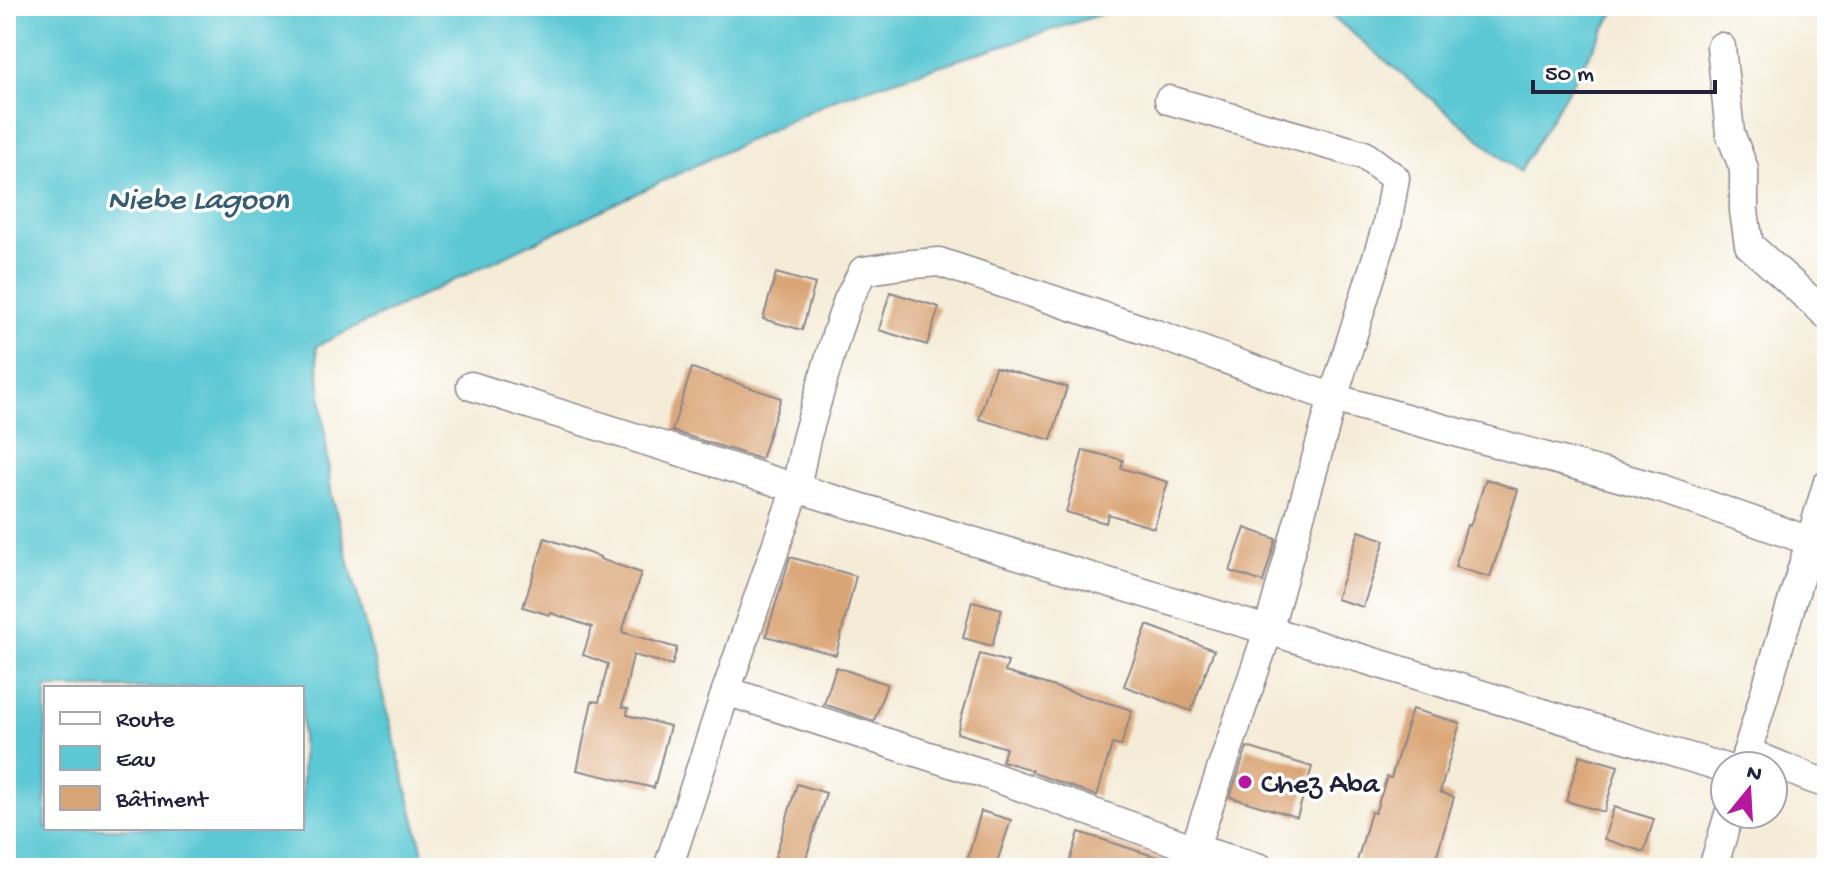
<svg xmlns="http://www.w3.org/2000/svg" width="1833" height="874" viewBox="0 0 1833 874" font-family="'Gochi Hand',sans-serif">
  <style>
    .water { fill: #5cc8d4; stroke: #3f7588; stroke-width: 2; fill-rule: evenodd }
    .building { fill: #daa576 }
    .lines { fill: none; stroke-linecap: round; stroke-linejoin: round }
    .street-casing { stroke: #8c878a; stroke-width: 31 }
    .street { stroke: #fff; stroke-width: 28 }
    .poi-dot { fill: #b5179e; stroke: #fff; stroke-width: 3 }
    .labels { text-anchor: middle; stroke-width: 7; stroke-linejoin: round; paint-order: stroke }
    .poi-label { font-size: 30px; fill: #22223b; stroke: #fff; text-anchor: start }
    .water-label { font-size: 32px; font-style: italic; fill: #365c71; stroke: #fff }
  </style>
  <rect width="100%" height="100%" fill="#fff"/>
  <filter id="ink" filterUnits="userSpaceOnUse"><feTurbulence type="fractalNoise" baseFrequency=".0125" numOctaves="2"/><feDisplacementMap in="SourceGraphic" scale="16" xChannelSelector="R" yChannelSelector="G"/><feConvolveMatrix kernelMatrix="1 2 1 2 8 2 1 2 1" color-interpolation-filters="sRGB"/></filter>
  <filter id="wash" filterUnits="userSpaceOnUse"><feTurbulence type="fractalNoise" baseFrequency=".006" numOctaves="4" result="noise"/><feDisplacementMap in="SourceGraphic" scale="32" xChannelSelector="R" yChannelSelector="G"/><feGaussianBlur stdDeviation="1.8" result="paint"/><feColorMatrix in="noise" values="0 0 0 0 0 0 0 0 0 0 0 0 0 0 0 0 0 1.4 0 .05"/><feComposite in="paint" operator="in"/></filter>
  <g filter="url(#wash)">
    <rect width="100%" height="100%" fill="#f5ecd8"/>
    <!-- water -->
    <g class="water">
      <path d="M6 6H1127L835 99 316 346 331 492 427 868H6ZM46 688H302V828H46Z"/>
      <path d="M1320 6H1618L1519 172Z"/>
    </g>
    <g id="blocks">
      <!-- building -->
      <g class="building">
        <path d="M776 273 815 284 802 330 763 319Z"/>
        <path d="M890 292 939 307 927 345 879 330Z"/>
        <path d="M995 367 1067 387 1051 440 979 419Z"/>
        <path d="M692 368 781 398 761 459 672 431Z"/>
        <path d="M1083 450 1123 460 1121 468 1168 482 1154 528 1108 514 1106 523 1066 512Z"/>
        <path d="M1486 479 1518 490 1490 577 1455 567 1467 525 1470 526Z"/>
        <path d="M1245 528 1276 539 1263 582 1230 571Z"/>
        <path d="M1359 531 1385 540 1363 607 1336 599Z"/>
        <path d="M545 538 600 557V559L641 573 622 632 677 648 672 665 633 655 622 707 628 708 627 715 670 726 654 788 577 770 592 701 599 702 608 664 583 655 592 627 551 613 550 615 523 607Z"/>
        <path d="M790 557 856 576 836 655 766 636Z"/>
        <path d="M972 601 1002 609 992 646 963 638Z"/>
        <path d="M1147 625 1214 650 1191 711 1124 686Z"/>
        <path d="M980 654 1008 662 1005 672 1132 710 1121 746 1112 744 1097 796 1031 772 1032 770 1002 761 1006 748 957 733Z"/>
        <path d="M836 667 887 684 874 721 824 704Z"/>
        <path d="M1412 709 1460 723 1440 792 1454 797 1433 868H1355L1371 812 1375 813 1387 777 1391 778Z"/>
        <path d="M1247 747 1312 767 1297 817 1230 797Z"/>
        <path d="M1580 755 1618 766 1604 812 1566 801Z"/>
        <path d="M797 784 826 793 803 868H772Z"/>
        <path d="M1614 807 1654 819 1644 852 1604 839Z"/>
        <path d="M981 811 1011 820 995 868H965Z"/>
        <path d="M1079 832 1172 862 1171 868H1068Z"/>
      </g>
    </g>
  </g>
  <g filter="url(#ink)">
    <use href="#blocks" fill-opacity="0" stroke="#8c878a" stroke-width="2"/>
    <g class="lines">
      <!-- street casing -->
      <g class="street-casing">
        <g id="street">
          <path d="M1721 47 1730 133 1744 169V211L1749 245 1827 315"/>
          <path d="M1169 100 1364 155 1395 178 1387 225 1333 398 1268 631 1188 868"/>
          <path d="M471 386 796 488 1725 768"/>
          <path d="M726 691 985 774 1195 849 1260 868"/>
          <path d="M1747 752 1810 778 1827 784"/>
          <path d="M1743 766 1827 485"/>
          <path d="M668 868 726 691 796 488 806 439 837 332 848 300 863 271 901 265 939 262 1159 335 1333 398 1662 489 1810 541 1827 545"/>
          <path d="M1713 868 1729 814"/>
        </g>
      </g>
      <!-- street -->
      <use href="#street" class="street"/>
    </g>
  </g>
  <!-- markers -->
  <circle class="poi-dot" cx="1245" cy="782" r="8"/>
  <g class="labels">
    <!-- poi labels -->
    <g class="poi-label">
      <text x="1261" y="792">Chez Aba</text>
    </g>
    <!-- water labels -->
    <g class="water-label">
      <text x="198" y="208">Niebe Lagoon</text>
    </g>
  </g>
  <!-- margin -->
  <rect width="1833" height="874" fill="none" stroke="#fff" stroke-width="32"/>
  <!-- legend -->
  <rect x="44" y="686" width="260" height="144" fill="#ffffff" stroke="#a7a7b1" stroke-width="2"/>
  <rect x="60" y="712" width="40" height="12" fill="#ffffff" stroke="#a7a7b1" stroke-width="2"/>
  <text x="116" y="726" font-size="24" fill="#22223b">Route</text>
  <rect x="60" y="746" width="40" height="24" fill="#5cc8d4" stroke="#a7a7b1" stroke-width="2"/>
  <text x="116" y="766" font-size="24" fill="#22223b">Eau</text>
  <rect x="60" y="786" width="40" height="24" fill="#daa576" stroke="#a7a7b1" stroke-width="2"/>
  <text x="116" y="806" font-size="24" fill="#22223b">Bâtiment</text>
  <!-- north arrow -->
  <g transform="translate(1749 790) rotate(18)"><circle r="38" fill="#ffffff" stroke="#a7a7b1" stroke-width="2"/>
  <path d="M0-6L14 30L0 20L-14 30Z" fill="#b5179e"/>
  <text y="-12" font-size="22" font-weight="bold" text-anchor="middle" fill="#22223b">N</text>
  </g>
  <!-- scale -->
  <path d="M1533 80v12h182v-12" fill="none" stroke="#22223b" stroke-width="4"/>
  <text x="1545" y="80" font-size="24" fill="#22223b" stroke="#ffffff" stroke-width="6" paint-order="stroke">50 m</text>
</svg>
